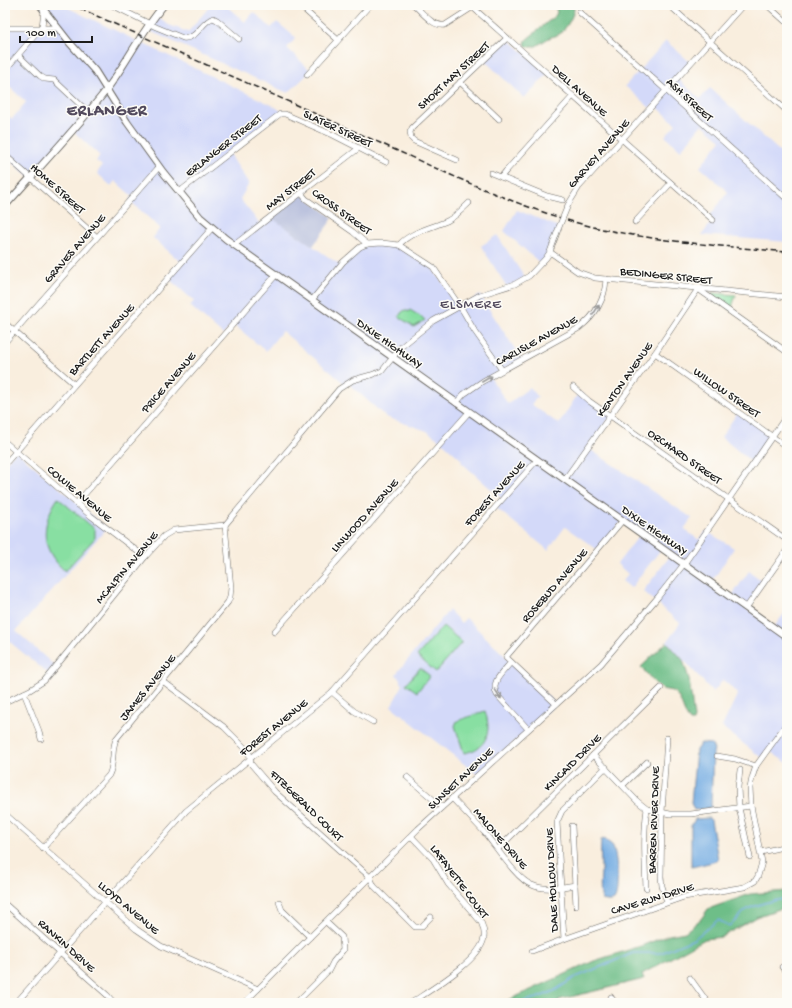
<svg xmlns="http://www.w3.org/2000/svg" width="792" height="1008" viewBox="0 0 792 1008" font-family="'Gochi Hand',sans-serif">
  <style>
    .built { fill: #d3d9f9 }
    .industrial { fill: #bcc3de }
    .green { fill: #88dfa2; stroke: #527e5f }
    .forest { fill: #6ebe88; stroke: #456d52 }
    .water { fill: #72abe2; stroke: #47647f }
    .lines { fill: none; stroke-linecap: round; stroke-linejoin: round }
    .stream { stroke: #72abe2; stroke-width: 1.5 }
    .minor-casing { stroke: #696660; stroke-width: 6 }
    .major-casing { stroke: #696660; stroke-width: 8 }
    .minor { stroke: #fff; stroke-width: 5 }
    .major { stroke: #fff; stroke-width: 6 }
    .rail { stroke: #1c1c1c; stroke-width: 1.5; stroke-dasharray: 6 3; stroke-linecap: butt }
    .minor-bridge-casing { stroke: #696660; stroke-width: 6; stroke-linecap: butt }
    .minor-bridge { stroke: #fff; stroke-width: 5 }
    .oneway { stroke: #999 }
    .labels { text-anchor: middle; stroke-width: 3; stroke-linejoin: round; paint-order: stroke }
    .street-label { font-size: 12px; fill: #1c1c1c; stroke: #fdfcf7 }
    .quarter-label { font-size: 14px; letter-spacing: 1px; fill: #524a5d; stroke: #fdfcf7 }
    .district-label { font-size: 16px; font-weight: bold; letter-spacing: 1px; fill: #524a5d; stroke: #fdfcf7 }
  </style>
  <rect width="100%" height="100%" fill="#fdfcf7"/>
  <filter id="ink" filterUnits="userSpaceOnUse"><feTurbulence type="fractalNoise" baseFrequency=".025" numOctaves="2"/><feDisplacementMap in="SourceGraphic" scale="8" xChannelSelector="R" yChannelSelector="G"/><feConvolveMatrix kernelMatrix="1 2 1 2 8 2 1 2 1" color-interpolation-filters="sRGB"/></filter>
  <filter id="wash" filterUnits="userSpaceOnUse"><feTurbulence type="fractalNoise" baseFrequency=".012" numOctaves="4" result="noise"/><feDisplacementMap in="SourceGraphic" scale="16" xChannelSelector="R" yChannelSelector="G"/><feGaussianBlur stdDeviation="0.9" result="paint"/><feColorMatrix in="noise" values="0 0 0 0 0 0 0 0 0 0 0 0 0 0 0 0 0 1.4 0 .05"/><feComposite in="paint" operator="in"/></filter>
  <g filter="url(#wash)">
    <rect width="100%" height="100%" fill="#f9eede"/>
    <!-- built -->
    <g class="built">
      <path d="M40 5H62L274 106 285 114H280L229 153 249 184 240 199 260 224 270 216 340 265 362 246 390 243 430 265 460 307 480 295 522 360 490 377 508 404 530 387 538 397 531 404 559 424 579 392 611 416 588 448 692 518 684 529 699 540 706 531 734 548 711 583 731 597 749 571 764 582 746 608 773 628 787 610V763L768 750 762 758 722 727 738 693 723 680 713 692 667 642 680 623 643 591 671 555 662 548 631 588 622 581 628 574 617 564 641 533 623 520 598 550 565 527 548 550 495 507 502 499 461 462 462 460 442 442 427 431 386 417 348 383 345 384 282 331 266 351 233 324 223 335 190 306 194 301 168 278 181 262 153 238 160 228 129 200 132 196 115 181 111 186 97 173 102 166 96 161 100 156 72 130 30 178 5 155V113L12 119 26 102 5 83V70L13 61 5 53V28H57Z"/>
      <path d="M211 5H225L245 22 254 12 271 28 277 22 296 38 287 48 311 71 288 93 145 29 155 16 169 25 188 32Z"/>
      <path d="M507 38 548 74 524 98 484 60Z"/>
      <path d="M666 41 691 63 677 78 700 99 710 88 787 158V242L702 235 713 220 709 217 728 192 700 167 721 140 702 124 681 150 665 136 676 124 654 104 650 108 625 86Z"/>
      <path d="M517 210 559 227 550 252 541 264 504 231Z"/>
      <path d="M497 235 525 278 507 287 481 246Z"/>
      <path d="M738 412 772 436 753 463 721 437Z"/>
      <path d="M16 451 107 528 16 631 56 667 50 675 5 638V464Z"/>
      <path d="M449 610 461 623 466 618 506 657 556 704 478 775 391 706 403 685 396 674Z"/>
    </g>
    <!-- industrial -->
    <path class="industrial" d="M301 193 333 218 313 246 270 217Z"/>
    <!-- green -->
    <g class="green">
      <path d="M713 293 736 295 731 310 711 296Z"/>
      <path d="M405 310 409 312 410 310 423 318 425 320 414 327 399 317 401 313Z"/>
      <path d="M58 498 95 529V538L65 571C40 549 40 525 58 498Z"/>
      <path d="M443 626 462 642 436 672 417 656Z"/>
      <path d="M420 668 430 676 417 692 406 684Z"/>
      <path d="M485 711C492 732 487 749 464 753L455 726 457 721Z"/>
    </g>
    <!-- forest -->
    <g class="forest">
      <path d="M553 5H574C576 13 566 28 561 33 558 36 552 36 549 38 541 42 534 51 525 45L526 40 556 15 557 11Z"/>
      <path d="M667 642 683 660 689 679 694 718 693 721H690C683 714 683 701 675 693 671 689 665 691 661 688 654 684 647 673 641 667Z"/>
      <path d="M787 891V907L776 910 756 917 722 937 705 939 642 974 644 979 558 1000 560 1003H502L594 961 641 946 669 935 685 932 701 919 708 909 750 894Z"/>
    </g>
    <!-- water -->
    <g class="water">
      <path d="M701 743 711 744 714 749 713 753 711 808 694 810 691 803 696 750Z"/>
      <path d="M709 818 711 820 718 859 713 862 692 867 691 861V826L695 819Z"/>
      <path d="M605 839C607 842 610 843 612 845 617 850 620 895 614 900 611 902 606 901 602 900 599 890 601 880 601 869 601 859 600 849 601 840Z"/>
    </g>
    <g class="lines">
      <!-- stream -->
      <path class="stream" d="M517 1003 537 998 554 991 574 978 633 953H661L694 939 718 920 730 926 747 909 764 903 787 898"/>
    </g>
  </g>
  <g filter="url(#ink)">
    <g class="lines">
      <!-- minor casing -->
      <g class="minor-casing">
        <g id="minor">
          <path d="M112 5 156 27 183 38C197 40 201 22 213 18L217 20 239 39"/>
          <path d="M299 5 338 40"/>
          <path d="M414 5C423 13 433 27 445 25L473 7"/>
          <path d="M470 5 713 220"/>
          <path d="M669 5 787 111"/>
          <path d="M767 5 787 23"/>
          <path d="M579 12 787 199"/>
          <path d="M5 28H58"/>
          <path d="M18 55 40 76 45 79 54 80 88 112"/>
          <path d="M5 70 42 27 44 10"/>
          <path d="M307 75 370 5"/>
          <path d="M460 82 499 119"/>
          <path d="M5 155 97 237"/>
          <path d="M457 160 414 141 411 138 410 132 412 128 507 38"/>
          <path d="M491 173 547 196 563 200"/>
          <path d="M501 177 506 171 573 96"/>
          <path d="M179 192 280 114H285L333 135 386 162"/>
          <path d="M301 193 306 199 353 232 367 244"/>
          <path d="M568 205 579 187 743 5"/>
          <path d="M635 222 671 183"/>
          <path d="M234 245 359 148"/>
          <path d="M399 245C410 232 431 228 447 221 455 217 462 210 469 203"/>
          <path d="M550 252 578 272 595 278 787 297"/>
          <path d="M312 300 343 262 360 247 367 244 382 243 399 245 433 267 463 311 474 330 502 370"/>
          <path d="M5 323 74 384"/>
          <path d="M5 342 159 167"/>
          <path d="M655 353 787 447"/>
          <path d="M573 387 589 401 787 540"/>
          <path d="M456 403 464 394 483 381 579 328C595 316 605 300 606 279"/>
          <path d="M5 442 91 516 145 557"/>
          <path d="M5 464 212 228"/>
          <path d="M565 479 655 353 698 289 787 352"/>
          <path d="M76 504 276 275"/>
          <path d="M746 608 787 550"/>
          <path d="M274 632 469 412"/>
          <path d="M511 662C503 673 490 681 497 695L528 729"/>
          <path d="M164 682 224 727 249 752 251 764 275 792 370 877 374 886 415 927H421L431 917"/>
          <path d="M332 692 354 711 373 722"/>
          <path d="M24 693 39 731 41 739"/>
          <path d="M5 702 30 690 44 681 145 557 164 536 174 530 225 525 339 389 353 380 371 375 382 371 401 347 433 321 480 295 515 284 529 276 546 258 550 252 559 227"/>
          <path d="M556 704 506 657 623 520"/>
          <path d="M667 738 662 812 661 877 662 886 667 902"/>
          <path d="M593 755 637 801 647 809 670 814H691L751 806"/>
          <path d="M717 756 735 759 756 766"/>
          <path d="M740 770 738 787 739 808 750 857"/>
          <path d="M407 777 442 807"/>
          <path d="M623 785 647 762"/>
          <path d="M452 798C463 810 474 821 484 832 495 845 517 880 532 885 544 891 561 887 575 885"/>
          <path d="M5 814 136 929 161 946 258 989"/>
          <path d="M572 826 576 906"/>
          <path d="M43 848 109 775C115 763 111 751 116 739L228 602 230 597 231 588 225 525"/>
          <path d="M498 849 661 688"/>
          <path d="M761 852 787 846"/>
          <path d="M646 888C645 862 643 835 647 809"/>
          <path d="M279 902 282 910 310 937"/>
          <path d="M5 904 107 995 114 1003"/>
          <path d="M564 939 557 822 562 811 606 767"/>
          <path d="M532 951 564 939 684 897 744 887 755 881 758 876 762 862 751 806 750 788 752 778 756 766 787 723"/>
          <path d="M782 967 787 973"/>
          <path d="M690 978 708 1003"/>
          <path d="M611 997 615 1003"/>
          <path d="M16 1003 186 811 332 692 537 460"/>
          <path d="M244 1003 418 829 601 664 658 597 684 564 787 415"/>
          <path d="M296 1003 329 970 333 962 343 950 342 937 326 922"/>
          <path d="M411 1003C430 990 480 961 484 938 485 933 483 927 481 922L448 884 433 859 412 837"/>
        </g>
      </g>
      <!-- major casing -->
      <g class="major-casing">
        <g id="major">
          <path d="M40 5 69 42 95 71 127 122 163 172 200 217 226 239 787 637"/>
          <path d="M5 206C37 170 70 135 100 98 124 69 139 34 164 5"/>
        </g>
      </g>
      <!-- minor -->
      <use href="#minor" class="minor"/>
      <!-- major -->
      <use href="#major" class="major"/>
      <!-- rail -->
      <path class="rail" d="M72 5C171 49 270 93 369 138 434 167 499 199 567 220 639 241 714 245 787 252"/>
      <!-- minor-bridge casing -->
      <g class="minor-bridge-casing">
        <path id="minor-bridge" d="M559 227 568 205"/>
      </g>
      <!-- minor-bridge -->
      <use href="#minor-bridge" class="minor-bridge"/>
    </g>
    <!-- one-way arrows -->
    <defs><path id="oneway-shaft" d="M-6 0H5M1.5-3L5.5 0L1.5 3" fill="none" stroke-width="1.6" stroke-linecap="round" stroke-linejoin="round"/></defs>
    <g class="oneway">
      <use href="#oneway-shaft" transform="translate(596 310) rotate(-57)"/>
      <use href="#oneway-shaft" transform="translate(487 379) rotate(-30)"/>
      <use href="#oneway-shaft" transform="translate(498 694) rotate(57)"/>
    </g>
  </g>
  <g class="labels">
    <!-- street labels -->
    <g class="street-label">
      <text transform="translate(453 75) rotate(-43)" y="4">SHORT MAY STREET</text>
      <text transform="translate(580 90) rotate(42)" y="4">DELL AVENUE</text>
      <text transform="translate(690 99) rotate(42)" y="4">ASH STREET</text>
      <text transform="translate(338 128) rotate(25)" y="4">SLATER STREET</text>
      <text transform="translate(223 145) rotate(-38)" y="4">ERLANGER STREET</text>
      <text transform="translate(598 153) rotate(-49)" y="4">GARVEY AVENUE</text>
      <text transform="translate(58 188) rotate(42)" y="4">HOME STREET</text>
      <text transform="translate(290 189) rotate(-38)" y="4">MAY STREET</text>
      <text transform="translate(342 211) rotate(36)" y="4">CROSS STREET</text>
      <text transform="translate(74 248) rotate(-49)" y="4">GRAVES AVENUE</text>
      <text transform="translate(666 275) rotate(6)" y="4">BEDINGER STREET</text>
      <text transform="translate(101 339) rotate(-48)" y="4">BARTLETT AVENUE</text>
      <text transform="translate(536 340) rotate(-29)" y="4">CARLISLE AVENUE</text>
      <text transform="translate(390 343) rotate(35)" y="4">DIXIE HIGHWAY</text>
      <text transform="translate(624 379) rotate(-55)" y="4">KENTON AVENUE</text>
      <text transform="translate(168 382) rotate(-49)" y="4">PRICE AVENUE</text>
      <text transform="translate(727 392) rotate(35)" y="4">WILLOW STREET</text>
      <text transform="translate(685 456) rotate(35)" y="4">ORCHARD STREET</text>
      <text transform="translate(80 493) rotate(40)" y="4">COWIE AVENUE</text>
      <text transform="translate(494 493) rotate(-48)" y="4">FOREST AVENUE</text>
      <text transform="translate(364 515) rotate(-48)" y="4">LINWOOD AVENUE</text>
      <text transform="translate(655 530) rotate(35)" y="4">DIXIE HIGHWAY</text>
      <text transform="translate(126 567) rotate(-50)" y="4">MCALPIN AVENUE</text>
      <text transform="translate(554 585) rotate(-49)" y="4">ROSEBUD AVENUE</text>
      <text transform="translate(147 687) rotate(-51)" y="4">JAMES AVENUE</text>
      <text transform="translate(273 727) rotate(-39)" y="4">FOREST AVENUE</text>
      <text transform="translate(572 762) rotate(-45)" y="4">KINCAID DRIVE</text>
      <text transform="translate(460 778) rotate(-43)" y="4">SUNSET AVENUE</text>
      <text transform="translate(307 805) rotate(44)" y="4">FITZGERALD COURT</text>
      <text transform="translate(653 820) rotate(-88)" y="4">BARREN RIVER DRIVE</text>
      <text transform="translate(501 838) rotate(49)" y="4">MALONE DRIVE</text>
      <text transform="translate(551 880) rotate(-93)" y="4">DALE HOLLOW DRIVE</text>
      <text transform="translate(460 881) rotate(53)" y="4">LAFAYETTE COURT</text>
      <text transform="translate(652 898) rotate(-17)" y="4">CAVE RUN DRIVE</text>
      <text transform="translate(129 907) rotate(40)" y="4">LLOYD AVENUE</text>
      <text transform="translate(67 945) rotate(42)" y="4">RANKIN DRIVE</text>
    </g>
    <!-- quarter labels -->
    <g class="quarter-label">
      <text x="471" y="308">ELSMERE</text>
    </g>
    <!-- district labels -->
    <g class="district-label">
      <text x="107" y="115">ERLANGER</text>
    </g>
  </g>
  <!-- margin -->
  <rect width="792" height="1008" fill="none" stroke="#fdfcf7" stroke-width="20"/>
  <!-- scale -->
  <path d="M20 36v6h72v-6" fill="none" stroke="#1c1c1c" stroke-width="2"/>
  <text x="26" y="36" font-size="12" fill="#1c1c1c" stroke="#fdfcf7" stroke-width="3" paint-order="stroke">100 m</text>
</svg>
